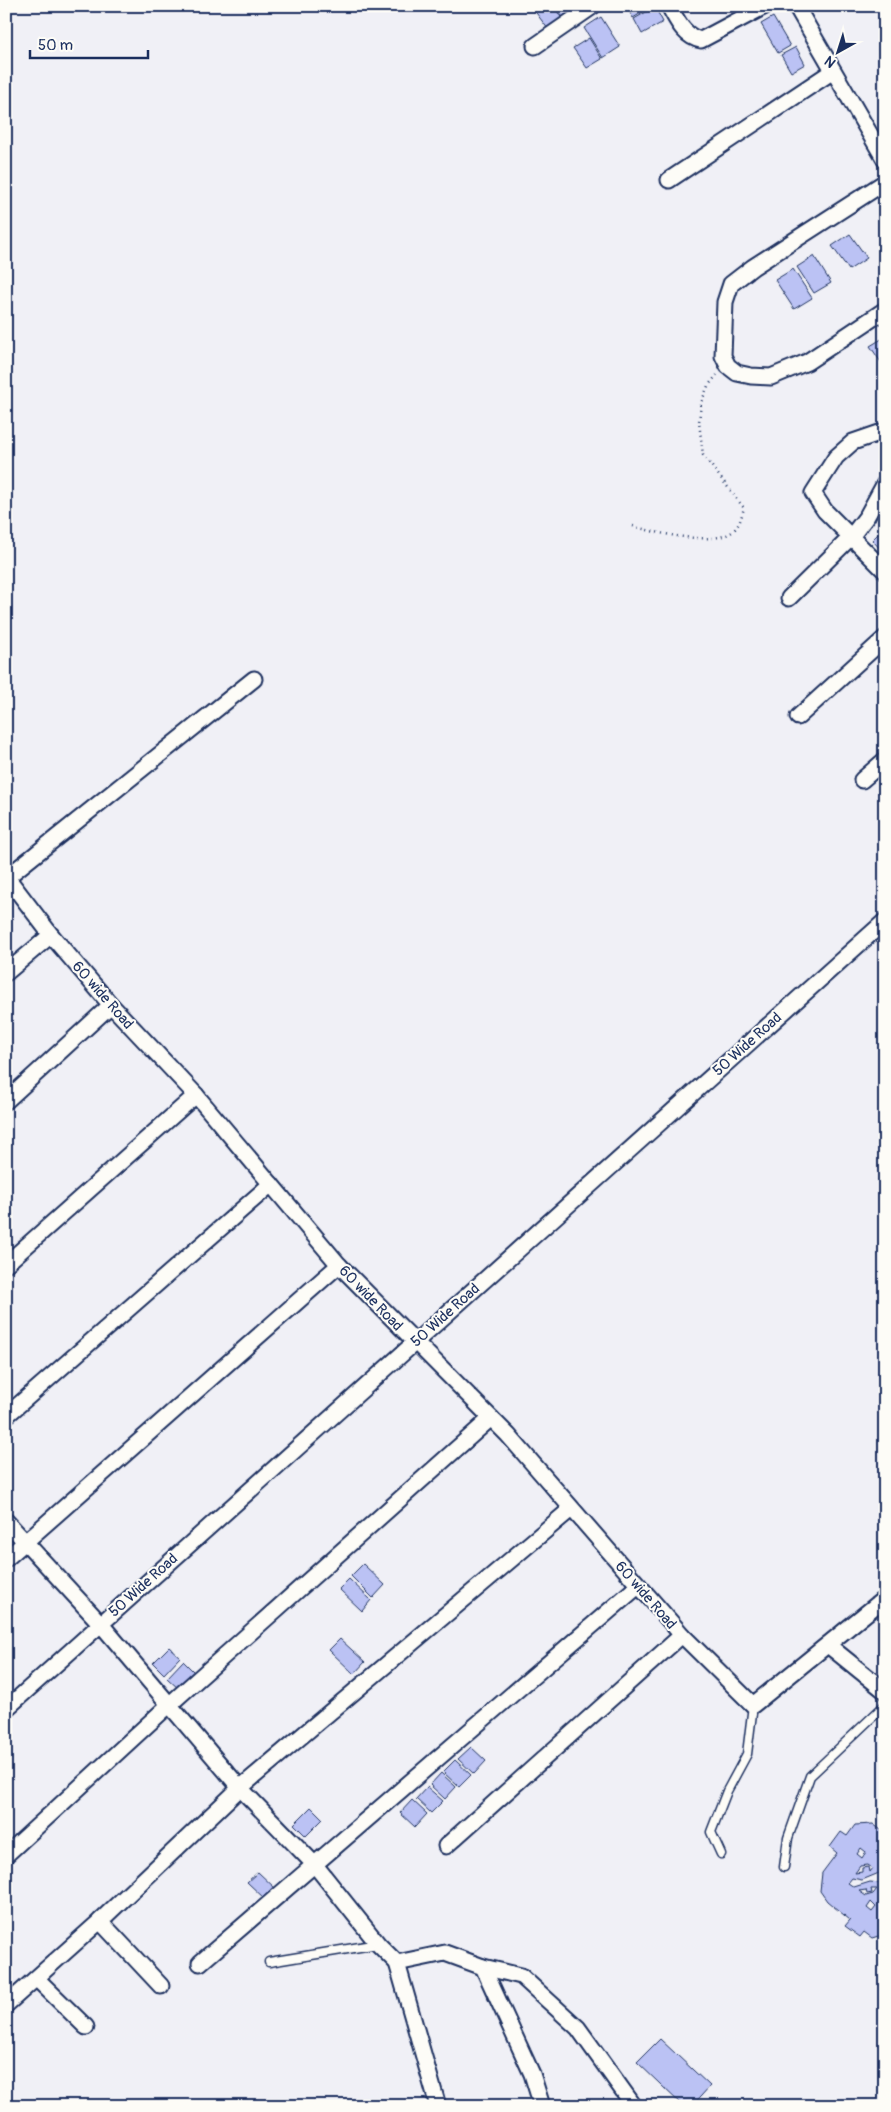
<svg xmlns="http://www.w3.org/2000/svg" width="891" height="2112" viewBox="0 0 891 2112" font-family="Pangolin,sans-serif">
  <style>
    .building { fill: #bbc2f4; stroke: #1b2f5e; fill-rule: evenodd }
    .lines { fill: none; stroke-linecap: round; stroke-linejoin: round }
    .lane-casing { stroke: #1b2f5e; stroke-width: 11 }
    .street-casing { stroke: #1b2f5e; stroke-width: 19 }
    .path { stroke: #1b2f5e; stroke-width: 2.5; stroke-dasharray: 1 4; stroke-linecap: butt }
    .lane { stroke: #fdfcf7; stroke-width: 8 }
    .street { stroke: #fdfcf7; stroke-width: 15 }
    .labels { text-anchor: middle; stroke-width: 4; stroke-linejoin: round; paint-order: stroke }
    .street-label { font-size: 15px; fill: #1b2f5e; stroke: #fdfcf7 }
  </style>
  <rect width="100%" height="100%" fill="#f0f0f6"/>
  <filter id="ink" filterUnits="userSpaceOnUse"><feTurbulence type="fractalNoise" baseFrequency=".02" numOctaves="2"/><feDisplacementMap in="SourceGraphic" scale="10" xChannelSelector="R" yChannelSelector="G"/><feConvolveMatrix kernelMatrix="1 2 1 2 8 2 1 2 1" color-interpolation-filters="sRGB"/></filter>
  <g filter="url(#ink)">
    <!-- building -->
    <g class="building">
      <path d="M531 6H554L562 19 548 29Z"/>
      <path d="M555 6H578V7L563 18Z"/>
      <path d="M626 6H653L633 18Z"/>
      <path d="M655 7 663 22 642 34 634 19Z"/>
      <path d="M601 17 620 47 603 58 584 28Z"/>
      <path d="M773 17 790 46 778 53 761 24Z"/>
      <path d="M589 38 602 59 587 68 573 48Z"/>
      <path d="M796 47 805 64 791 72 781 55Z"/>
      <path d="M850 234 867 258 849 270 832 246Z"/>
      <path d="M814 256 831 283 814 293 797 267Z"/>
      <path d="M793 269 812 298 794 309 775 280Z"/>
      <path d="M885 337V368L870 346Z"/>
      <path d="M885 527V554L872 540Z"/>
      <path d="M363 1564 385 1585 373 1598 351 1576Z"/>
      <path d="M349 1579 371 1600 362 1611 339 1589Z"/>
      <path d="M340 1639 365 1662 354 1674 329 1650Z"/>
      <path d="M169 1647 180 1657 164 1674 153 1663Z"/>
      <path d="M183 1661 194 1672 179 1689 167 1678Z"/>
      <path d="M471 1747 486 1761 474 1774 458 1759Z"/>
      <path d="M455 1760 471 1775 459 1787 443 1772Z"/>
      <path d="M441 1773 456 1787 445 1799 430 1785Z"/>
      <path d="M427 1787 443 1801 431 1813 416 1799Z"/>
      <path d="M412 1800 427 1814 415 1827 400 1813Z"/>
      <path d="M311 1807 323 1819 306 1836 294 1824Z"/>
      <path d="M873 1824 885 1833V1877L879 1873 862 1880 852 1878 848 1883 854 1887 870 1882 880 1883 885 1877V1934L872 1938 864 1932 860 1937 845 1926 850 1920 827 1901 820 1891 822 1873 837 1853 830 1847 841 1832 847 1836 855 1825ZM861 1848 866 1852 862 1858 857 1854ZM868 1865 872 1868 869 1872 868 1867 862 1868V1872L855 1873 860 1866ZM871 1889H877L873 1894 866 1896 859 1891 866 1890 867 1894 872 1893ZM871 1902 876 1907 872 1912 867 1908Z"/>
      <path d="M258 1872 276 1889 266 1900 247 1882Z"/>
      <path d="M660 2039 710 2086 692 2106H683L637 2062Z"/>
    </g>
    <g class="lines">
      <!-- lane casing -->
      <g class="lane-casing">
        <g id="lane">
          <path d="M721 1854 711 1832 727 1791 747 1754 753 1705"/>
          <path d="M784 1867 788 1838 810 1776 885 1705"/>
          <path d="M269 1962 378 1944"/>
        </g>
      </g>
      <!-- street casing -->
      <g class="street-casing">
        <g id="street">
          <path d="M669 6C677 20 684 37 701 40L765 6"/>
          <path d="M796 6 885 160"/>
          <path d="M535 46 593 6"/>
          <path d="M669 180 833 71"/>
          <path d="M885 182 753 267 731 284 725 302 723 356 728 366 737 373 751 376 771 377 807 362 885 310"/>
          <path d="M885 431 853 442 836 457 813 493 825 511 885 571"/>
          <path d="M789 598 851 537 867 516 885 483"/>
          <path d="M798 717 885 638"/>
          <path d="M862 780 885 760"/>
          <path d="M6 876 51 935 111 1005 196 1095 339 1265 508 1435 682 1635 753 1705 885 1598"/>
          <path d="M6 878 254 679"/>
          <path d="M6 973 51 935"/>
          <path d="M6 1101 111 1005"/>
          <path d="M6 1264 196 1095"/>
          <path d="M6 1416 271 1184"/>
          <path d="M6 1521 100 1623 240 1788 315 1865 378 1944 397 1963 445 1953 483 1967 532 2074 542 2106"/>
          <path d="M6 1559 339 1265"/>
          <path d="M828 1645 885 1691"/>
          <path d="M6 1709 885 921"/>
          <path d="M446 1846 682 1635"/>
          <path d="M6 1855 169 1705 491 1418"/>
          <path d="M100 1921 161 1986"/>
          <path d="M200 1963 638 1586"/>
          <path d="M397 1963 438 2106"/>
          <path d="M483 1967 521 1976 578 2028 634 2106"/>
          <path d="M37 1979 86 2027"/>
          <path d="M6 2005 100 1921 240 1788 571 1509"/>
        </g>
      </g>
      <!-- path -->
      <path class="path" d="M633 526C655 533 712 546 732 532 740 525 741 518 744 508L703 455 699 422 701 403 708 386 717 375"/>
      <!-- lane -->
      <use href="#lane" class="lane"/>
      <!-- street -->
      <use href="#street" class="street"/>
    </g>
  </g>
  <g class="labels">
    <!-- street labels -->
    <g class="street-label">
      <text transform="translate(103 995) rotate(49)" y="5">60 wide Road</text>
      <text transform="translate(747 1044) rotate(-42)" y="5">50 Wide Road</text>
      <text transform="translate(371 1298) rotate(46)" y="5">60 wide Road</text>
      <text transform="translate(445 1315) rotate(-42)" y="5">50 Wide Road</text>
      <text transform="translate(143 1585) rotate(-42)" y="5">50 Wide Road</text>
      <text transform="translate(646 1595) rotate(49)" y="5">60 wide Road</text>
    </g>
  </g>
  <!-- margin -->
  <rect width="891" height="2112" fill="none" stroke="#fdfcf7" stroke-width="25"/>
  <rect x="12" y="12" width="866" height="2087" fill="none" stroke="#1b2f5e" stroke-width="2" filter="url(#ink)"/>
  <!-- north arrow -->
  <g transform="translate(838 52) rotate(219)" stroke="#fdfcf7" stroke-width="4" paint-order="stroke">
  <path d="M0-4L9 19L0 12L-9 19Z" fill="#1b2f5e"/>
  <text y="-8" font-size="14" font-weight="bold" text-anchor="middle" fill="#1b2f5e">N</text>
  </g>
  <!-- scale -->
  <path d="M30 50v8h118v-8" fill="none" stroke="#1b2f5e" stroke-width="2.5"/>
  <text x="38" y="50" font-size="15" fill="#1b2f5e" stroke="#fdfcf7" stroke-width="4" paint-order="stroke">50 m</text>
</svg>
